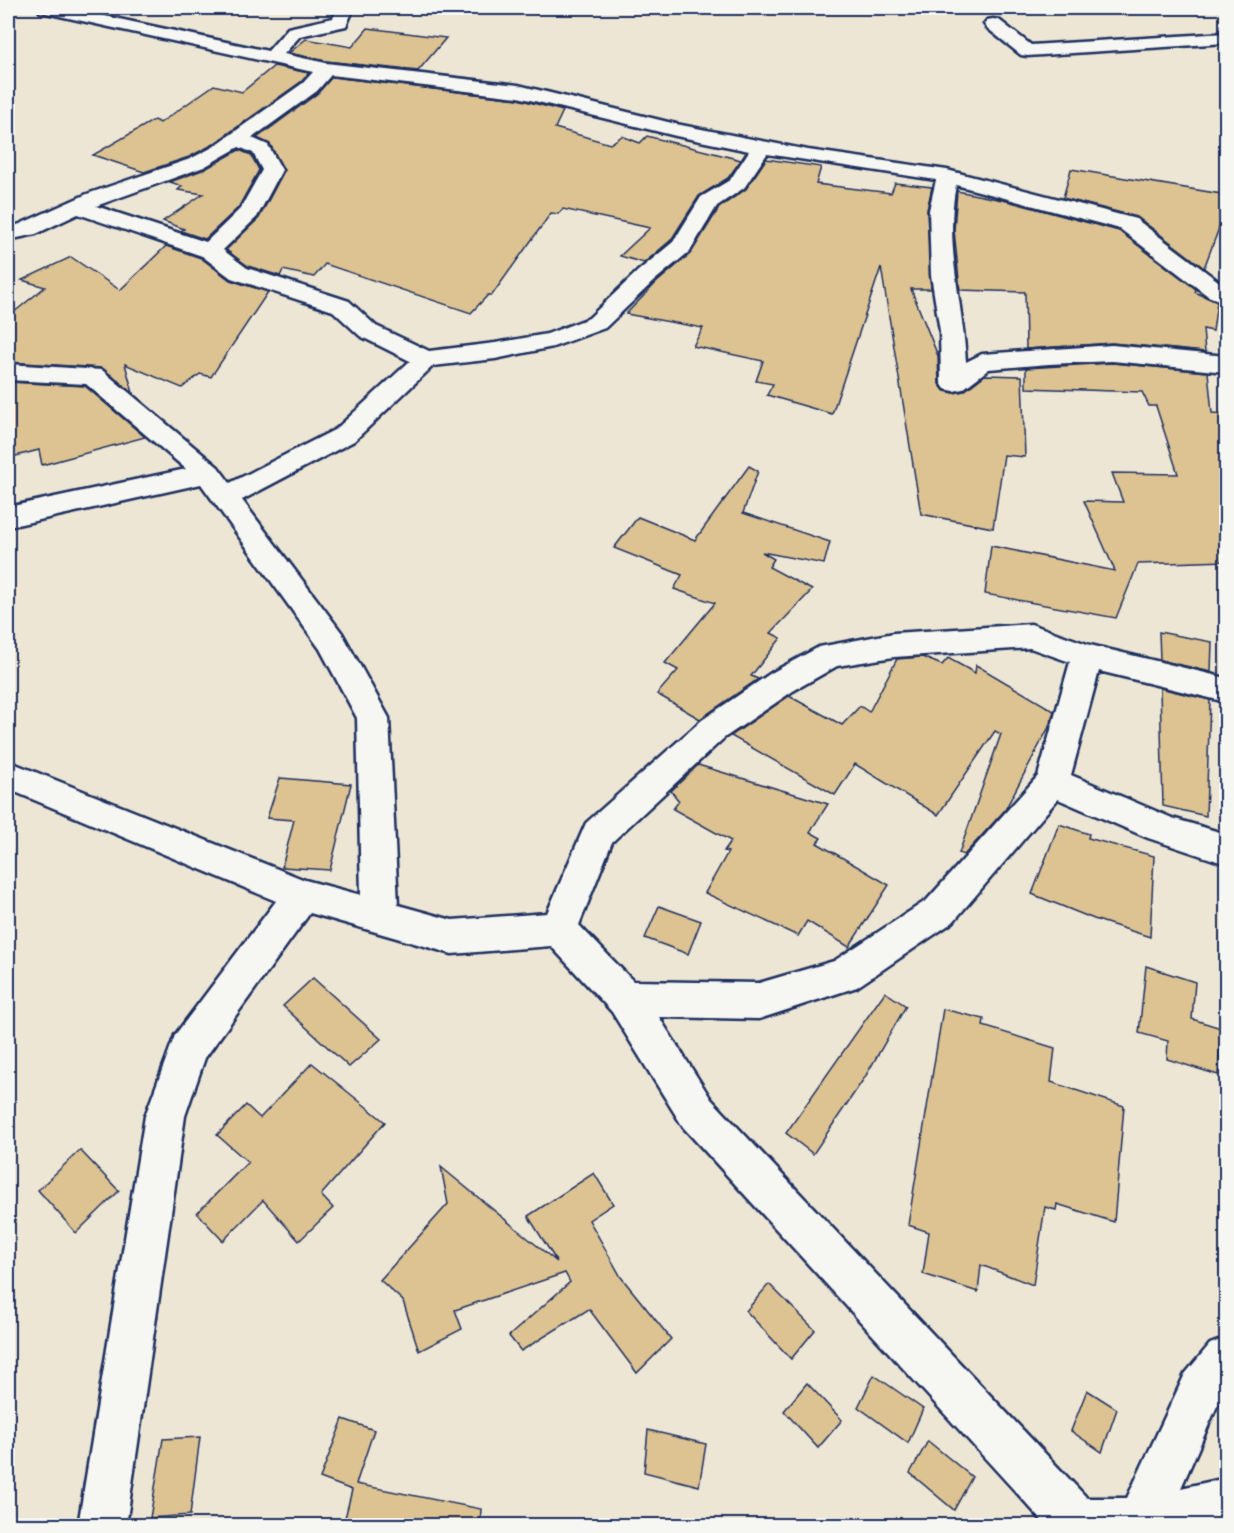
<svg xmlns="http://www.w3.org/2000/svg" width="1234" height="1533" viewBox="0 0 1234 1533" font-family="'Playpen Sans',sans-serif">
  <style>
    .building { fill: #ddc292; stroke: #1b2f5e; stroke-width: 1.5 }
    .lines { fill: none; stroke-linecap: round; stroke-linejoin: round }
    .minor-casing { stroke: #1b2f5e; stroke-width: 5 }
    .minor { fill: #f6f6f2; fill-rule: evenodd }
  </style>
  <rect width="100%" height="100%" fill="#eee6d5"/>
  <filter id="ink" filterUnits="userSpaceOnUse"><feTurbulence type="fractalNoise" baseFrequency=".0167" numOctaves="2"/><feDisplacementMap in="SourceGraphic" scale="12" xChannelSelector="R" yChannelSelector="G"/><feConvolveMatrix kernelMatrix="1 2 1 2 8 2 1 2 1" color-interpolation-filters="sRGB"/></filter>
  <g filter="url(#ink)">
    <!-- building -->
    <g class="building">
      <path d="M368 28 446 38 418 71 326 61 289 53 306 39 352 47Z"/>
      <path d="M274 66 309 73 302 81 212 145 189 157 144 172 93 155 154 120 160 123 214 85 242 92Z"/>
      <path d="M332 77 518 99 563 111 555 128 610 144 622 136 640 143 647 136 741 160 728 178 699 196 671 240 644 263 620 256 650 228 563 209 558 214 551 213 492 295H488L471 313 325 264 314 277 283 270 280 276 248 266 226 250 259 218 284 171 270 144 257 138 318 93Z"/>
      <path d="M239 150 251 155 259 170 238 208 205 239 181 231 184 229 163 221 203 194 178 190 182 186 170 182 205 169Z"/>
      <path d="M766 159 821 167 816 184 891 193 895 183 932 187 927 210 931 289H911L938 356 939 384 945 391 954 393 964 391 985 375 1022 376 1025 457 1004 455 993 528 921 514 881 267 832 414 767 395 773 384 756 381 763 361 693 346 703 328 626 314 656 283 691 253 719 208 746 189Z"/>
      <path d="M1071 169 1227 195V207L1204 268 1137 217 1063 198Z"/>
      <path d="M957 191 1007 201 1119 231 1196 289 1195 292 1217 302 1213 331 1203 329 1205 352 1112 343 1026 349 1025 292 960 290 954 230Z"/>
      <path d="M166 246 201 258 230 280 268 292 211 377 200 374 182 388 125 364 133 393 102 368 8 362V317L45 287 22 280 71 257 120 290Z"/>
      <path d="M1112 363 1208 372 1212 413 1227 414V561L1138 564 1116 618 985 594 991 546 1115 571 1084 501 1123 502 1112 473 1178 474 1156 406H1149L1142 392 1026 388V368Z"/>
      <path d="M8 382 85 386 145 437 42 465 39 450 8 458Z"/>
      <path d="M749 466 758 471 743 513 830 542 824 564 762 552 774 559 769 567 812 590 771 633 781 638 751 676 758 679 700 719 657 694 678 670 665 663 715 603 674 589 682 575 614 548 638 517 695 540Z"/>
      <path d="M1159 632 1212 642 1211 672 1160 660Z"/>
      <path d="M922 657 942 665 948 658 975 673 976 665 1054 711 1050 725 1005 810 964 855 959 853 1001 734 995 731 938 815 855 764 835 795 731 736 789 696 842 725 860 706 869 712 897 659Z"/>
      <path d="M1160 688 1210 700 1206 816 1163 806Z"/>
      <path d="M698 765 828 804 810 832 821 838 817 843 889 885 849 947 807 921 798 936 705 893 728 852 724 851 731 841 673 809 679 801 671 791Z"/>
      <path d="M280 778 351 784 330 870 282 867 294 820 267 818Z"/>
      <path d="M1059 824 1089 834 1088 838 1154 856 1150 937 1094 919 1032 894Z"/>
      <path d="M659 906 701 921 688 954 645 938Z"/>
      <path d="M1146 966 1195 982 1192 1019 1221 1028 1218 1075 1167 1059 1168 1041 1139 1033Z"/>
      <path d="M313 978 381 1039 349 1067 283 1006Z"/>
      <path d="M885 992 906 1006 865 1077 813 1154 786 1133Z"/>
      <path d="M943 1009 984 1019 983 1026 1055 1048 1051 1082 1124 1106 1114 1222 1057 1204 1056 1210 1045 1207 1033 1285 981 1265 978 1292 923 1274 929 1232 908 1225Z"/>
      <path d="M312 1063 385 1122 321 1195 333 1208 299 1241 263 1200 223 1241 197 1213 248 1162 217 1135 246 1105 260 1118Z"/>
      <path d="M80 1150 119 1191 76 1233 38 1190Z"/>
      <path d="M441 1167 557 1262 528 1216 594 1173 613 1204 589 1220 621 1277 671 1339 637 1373 589 1309 521 1351 509 1336 570 1282 565 1273 455 1310 462 1329 419 1351 403 1301 380 1280 448 1204Z"/>
      <path d="M769 1284 815 1330 791 1359 746 1311Z"/>
      <path d="M874 1375 923 1409 908 1443 858 1407Z"/>
      <path d="M807 1383 842 1420 818 1448 784 1411Z"/>
      <path d="M1087 1390 1117 1409 1102 1452 1071 1431Z"/>
      <path d="M343 1419 374 1430 356 1484 481 1509 480 1526H343L352 1490 320 1478Z"/>
      <path d="M648 1430 706 1444 699 1486 644 1472Z"/>
      <path d="M200 1437 190 1515 150 1518 163 1439Z"/>
      <path d="M928 1441 972 1477 954 1510 910 1473Z"/>
    </g>
    <g class="lines">
      <!-- minor casing -->
      <g class="minor-casing">
        <g id="minor">
          <path d="M38 8H68L268 51 288 28 333 18 338 8H354L346 26 300 36 284 54 326 63 518 85 676 124 808 150 947 170 1136 219 1226 287V303L1208 296 1120 229 956 185C944 245 963 302 966 362L982 354 1112 345 1226 356V372L1112 361 1049 364 989 369 963 389 954 391 945 389 941 383 940 331 931 275 929 210 936 180 767 154 744 188 717 206 690 251 654 281 605 328 553 347 495 359 433 366 354 441 242 500 342 633 389 718 398 905 452 920 547 913 586 823 702 720 771 673 819 647 894 633 1031 624 1090 645 1226 678V702L1099 671 1071 775 1172 818 1226 834V864L1148 838 1058 799 953 922 857 987 759 1019 659 1017 711 1099 1087 1498H1127L1185 1374 1210 1344 1226 1338V1395L1217 1406 1181 1488 1226 1478V1526H1047L683 1127 612 1012 551 946 452 954 310 913 205 1058 185 1116 126 1526H78L145 1116 175 1035 276 901 8 789V761L305 880 361 895 357 718 320 649 201 484 8 527V507L186 469 86 384 8 380V364L102 370 218 467 230 483 336 429 410 361 360 336 333 311 231 278 202 256 78 214 36 234 8 240V228L20 224 87 194 190 159 213 147 303 83 313 72 46 13 40 12ZM331 75 518 97 676 136 749 151 730 180 701 197 673 242 638 271 589 318 547 334 495 343 429 351 376 326 349 301 247 268 223 250 257 217 282 170 268 145 252 138 317 91ZM239 147 253 153 262 170 240 209 206 242 96 206 204 167ZM1030 648 1070 662 1038 776 927 900 834 961 759 983 633 981 579 925 612 842 724 738 793 691 837 666 894 657Z"/>
          <path d="M993 19 999 20 1031 45 1226 33V43L1027 56 1021 55 987 28 984 24 987 20Z"/>
        </g>
      </g>
      <!-- minor -->
      <use href="#minor" class="minor"/>
    </g>
  </g>
  <!-- margin -->
  <rect width="1234" height="1533" fill="none" stroke="#f6f6f2" stroke-width="30"/>
  <rect x="15" y="15" width="1204" height="1503" fill="none" stroke="#1b2f5e" stroke-width="2" filter="url(#ink)"/>
</svg>
